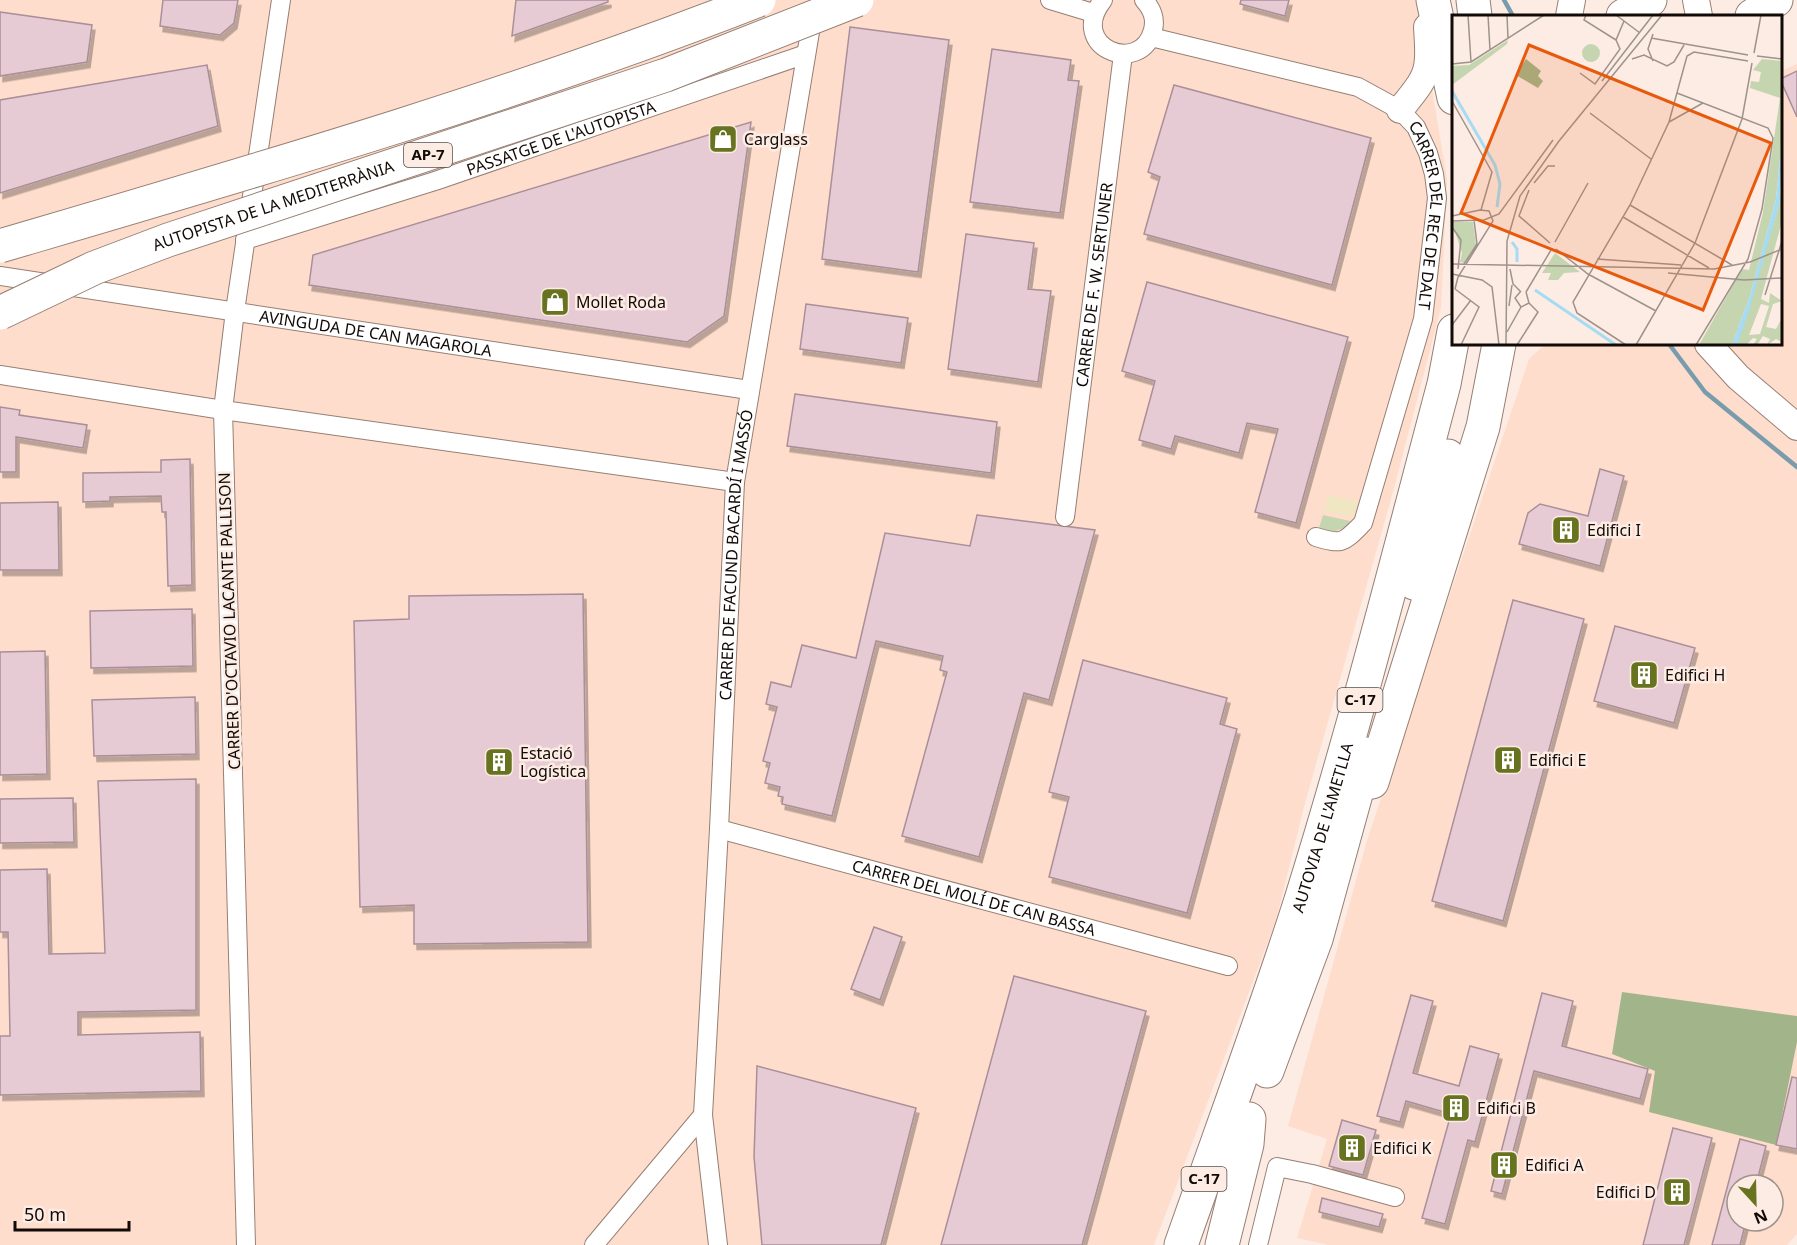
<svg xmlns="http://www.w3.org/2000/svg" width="1797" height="1245" viewBox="0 0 1797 1245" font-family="'Noto Sans',sans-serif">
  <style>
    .built { fill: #fdc; fill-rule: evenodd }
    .green { fill: #c4d5b0 }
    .forest { fill: #a2b58a }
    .sand { fill: #f0e6c1 }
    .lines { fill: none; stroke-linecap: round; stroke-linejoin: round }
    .stream { stroke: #799cac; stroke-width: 4.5 }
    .building { fill: #e7cbd4; stroke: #aa8f99; stroke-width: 1.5; filter: url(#shadow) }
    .street-casing { stroke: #967f73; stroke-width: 20 }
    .secondary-casing { stroke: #967f73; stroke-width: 28 }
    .highway-casing { stroke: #967f73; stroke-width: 35 }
    .street { stroke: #fff; stroke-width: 18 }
    .secondary { stroke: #fff; stroke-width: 26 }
    .highway { stroke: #fff; stroke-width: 33 }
    .highway-bridge-casing { stroke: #967f73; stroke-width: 35; stroke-linecap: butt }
    .highway-bridge { stroke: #fff; stroke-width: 33 }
    .labels { text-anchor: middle; stroke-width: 5; stroke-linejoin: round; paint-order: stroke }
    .shield { fill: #fcece4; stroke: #584e49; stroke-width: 1.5 }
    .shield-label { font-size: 15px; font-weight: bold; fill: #120a06 }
    .street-label { font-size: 16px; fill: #120a06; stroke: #fcece4 }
    .poi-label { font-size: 16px; fill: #120a06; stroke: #fcece4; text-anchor: start }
    .inset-river { fill: none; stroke: #a5dbf3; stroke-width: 3 }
    .inset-road { fill: none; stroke: #9e928b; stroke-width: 1.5 }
    .view { fill: #e8590c; fill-opacity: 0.15; stroke: #e8590c; stroke-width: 3 }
    .inset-edge { fill: none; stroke: #120a06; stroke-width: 3 }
  </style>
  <defs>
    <filter id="shadow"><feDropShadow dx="3" dy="5.5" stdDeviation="0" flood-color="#0004"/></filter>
  </defs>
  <rect width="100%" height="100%" fill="#fcece4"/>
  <!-- built -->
  <g class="built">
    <path d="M0 0H1417L1447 179 1441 308 1393 492 1305 803 1276 920 1154 1245H0Z"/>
    <path d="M1797 64V1234L1787 1245H1328L1297 1238 1327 1139 1288 1126 1368 837 1529 359 1545 344H1780L1781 71ZM1737 1185H1773V1221H1737Z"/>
  </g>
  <!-- green -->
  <path class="green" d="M1323 515 1350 521 1347 527 1332 532 1319 528Z"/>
  <!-- forest -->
  <path class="forest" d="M1622 992 1797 1016V1042L1776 1145 1649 1112 1655 1071 1612 1054Z"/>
  <!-- sand -->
  <path class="sand" d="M1328 495 1358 501 1353 517 1324 511Z"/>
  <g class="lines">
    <!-- stream -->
    <g class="stream">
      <path d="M1504 0 1513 16"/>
      <path d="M1669 344 1705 392 1797 467"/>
    </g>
  </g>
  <!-- building -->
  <g class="building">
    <path d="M163 0H238L234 23 220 35 160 26Z"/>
    <path d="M516 0H608V2L512 36Z"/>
    <path d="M1241 0H1289L1285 16 1240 4Z"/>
    <path d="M0 12 92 25 87 62 0 76Z"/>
    <path d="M850 27 949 40 918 272 822 259Z"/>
    <path d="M992 49 1071 60 1068 80 1079 81 1060 213 970 202Z"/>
    <path d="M207 65 218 126 0 193V100Z"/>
    <path d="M1797 71V117L1780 79Z"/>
    <path d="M1174 85 1371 138 1332 285 1144 234 1160 177 1148 172Z"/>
    <path d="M751 122 724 316 687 342 309 285 313 255Z"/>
    <path d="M966 234 1034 243 1028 289 1051 291 1038 382 948 369Z"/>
    <path d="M1147 282 1348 337 1296 523 1255 512 1278 429 1247 423 1239 453 1175 436 1171 449 1139 440 1155 381 1122 371Z"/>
    <path d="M806 304 908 318 901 363 800 349Z"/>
    <path d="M795 394 997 422 991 473 787 446Z"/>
    <path d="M0 407 20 410 19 415 87 425 83 448 16 437V472H0Z"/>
    <path d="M190 459 192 585 168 586 166 512H162L161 496 110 497V501L83 502V473L161 472V460Z"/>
    <path d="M1600 469 1624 476 1600 566 1519 544 1528 513 1540 504 1588 516Z"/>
    <path d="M58 502 59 570H0V503Z"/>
    <path d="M977 515 1095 530 1049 700 1024 693 979 857 902 836 947 672 940 670 943 656 876 641 832 816 782 804 783 797 778 796 780 787 765 783 770 763 763 761 777 707 766 704 771 682 791 687 802 645 856 658 885 533 970 546Z"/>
    <path d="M583 594 588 942 414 944V905L360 907 354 621 409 619V596Z"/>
    <path d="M1513 600 1584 619 1503 921 1432 901Z"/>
    <path d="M192 609 193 666 91 668 90 611Z"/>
    <path d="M1615 626 1695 648 1674 723 1594 701Z"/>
    <path d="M45 651 47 774 0 775V652Z"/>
    <path d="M1083 660 1227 698 1220 724 1237 729 1187 913 1049 877 1069 797 1049 792Z"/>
    <path d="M195 697 196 754 94 756 92 700Z"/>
    <path d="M196 779V1010L78 1012V1035L200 1032 201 1091 0 1095V1036H10L8 932H0V870L47 869 49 954 105 953 98 781Z"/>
    <path d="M73 798 74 842 0 843V799Z"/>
    <path d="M874 927 902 937 880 1000 851 989Z"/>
    <path d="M1014 976 1146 1011 1082 1245H941Z"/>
    <path d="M1542 993 1573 1001 1562 1046 1648 1069 1640 1099 1534 1071 1502 1194 1491 1191Z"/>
    <path d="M1411 995 1433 1001 1413 1073 1459 1086 1470 1046 1499 1054 1475 1142 1468 1140 1445 1224 1422 1218 1451 1114 1406 1101 1400 1122 1377 1116Z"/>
    <path d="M757 1066 916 1108 881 1245H762L754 1157Z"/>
    <path d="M1792 1077 1797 1078V1149L1776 1145Z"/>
    <path d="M1342 1120 1376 1130 1363 1175 1329 1166Z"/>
    <path d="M1673 1128 1712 1138 1684 1245H1643Z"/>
    <path d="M1740 1139 1766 1146 1756 1185H1737V1221H1746L1740 1245H1712Z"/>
    <path d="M1322 1198 1383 1214 1379 1227 1319 1212Z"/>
  </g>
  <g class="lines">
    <!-- street casing -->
    <g class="street-casing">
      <g id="street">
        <path d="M1050 0 1093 13"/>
        <path d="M1103 0C1066 47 1141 77 1153 30 1156 18 1152 9 1144 0"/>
        <path id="s1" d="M1151 37 1358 87 1400 110 1416 127 1428 153 1434 174 1437 198 1423 319 1363 523C1343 543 1343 545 1316 537"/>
        <path id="s2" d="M245 240 435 181 806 54"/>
        <path id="s3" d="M0 276 749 390"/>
        <path d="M0 375 223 410 735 482"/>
        <path id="s4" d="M1065 517 1123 54"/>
        <path id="s5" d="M719 829 1228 966"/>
        <path d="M246 1245 223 410 235 311 281 0"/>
        <path d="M594 1245 703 1115"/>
        <path id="s6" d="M718 1245 703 1115 719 829 735 482 813 14"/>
        <path d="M1258 1245 1277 1167 1312 1174 1395 1197"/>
      </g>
    </g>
    <!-- secondary casing -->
    <g class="secondary-casing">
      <g id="secondary">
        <path d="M1696 0 1699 16"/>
        <path d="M1569 16 1572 0"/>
        <path d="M1400 110C1429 74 1430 73 1427 27"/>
        <path d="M1708 344 1738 377 1797 427"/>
      </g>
    </g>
    <!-- highway casing -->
    <g class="highway-casing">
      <g id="highway">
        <path d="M1433 0 1454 98"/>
        <path d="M1473 0 1475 16"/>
        <path d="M1623 16 1650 0"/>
        <path d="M1752 16 1776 0"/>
        <path d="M1414 583 1448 456"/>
        <path d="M1372 782 1483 427 1499 344"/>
        <path d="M1267 1071 1316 939 1367 754"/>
        <path id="s7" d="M1181 1245C1221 1131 1263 1018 1300 903 1354 731 1398 557 1444 384L1454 331"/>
        <path d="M1222 1245 1247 1144 1249 1119"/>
      </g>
    </g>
    <!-- street -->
    <use href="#street" class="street"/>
    <!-- secondary -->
    <use href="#secondary" class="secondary"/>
    <!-- highway -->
    <use href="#highway" class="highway"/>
    <!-- highway-bridge casing -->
    <g class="highway-bridge-casing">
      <g id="highway-bridge">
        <path d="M0 246C255 171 511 97 759 0"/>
        <path id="s8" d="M0 313 94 268 168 240 666 75 857 0"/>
      </g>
    </g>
    <!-- highway-bridge -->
    <use href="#highway-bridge" class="highway-bridge"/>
  </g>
  <!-- icons -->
  <defs>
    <g id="shop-square" transform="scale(1.5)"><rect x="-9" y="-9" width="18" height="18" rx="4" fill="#67731e" stroke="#fcece4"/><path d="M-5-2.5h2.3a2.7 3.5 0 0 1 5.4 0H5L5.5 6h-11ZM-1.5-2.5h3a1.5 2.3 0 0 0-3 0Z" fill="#fff"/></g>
    <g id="building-square" transform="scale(1.5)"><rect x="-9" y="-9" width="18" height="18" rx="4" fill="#67731e" stroke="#fcece4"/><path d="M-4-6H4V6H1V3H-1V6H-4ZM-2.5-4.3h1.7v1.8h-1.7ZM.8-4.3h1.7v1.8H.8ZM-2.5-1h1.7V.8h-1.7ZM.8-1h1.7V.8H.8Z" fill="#fff"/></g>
  </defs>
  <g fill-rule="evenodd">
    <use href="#shop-square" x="723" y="139"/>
    <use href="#shop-square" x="555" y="302"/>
    <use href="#building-square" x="1566" y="530"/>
    <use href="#building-square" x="1644" y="675"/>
    <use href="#building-square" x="1508" y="760"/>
    <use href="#building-square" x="499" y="762"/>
    <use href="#building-square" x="1456" y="1108"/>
    <use href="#building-square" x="1352" y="1148"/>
    <use href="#building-square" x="1504" y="1165"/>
    <use href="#building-square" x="1677" y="1192"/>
  </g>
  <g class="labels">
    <!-- shield labels -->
    <g class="shield">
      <rect x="404" y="143" width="48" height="24" rx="4.5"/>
      <rect x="1337.5" y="688" width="45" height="24" rx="4.5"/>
      <rect x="1181.5" y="1167" width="45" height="24" rx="4.5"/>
    </g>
    <g class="shield-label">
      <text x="428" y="160">AP-7</text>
      <text x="1360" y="705">C-17</text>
      <text x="1204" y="1184">C-17</text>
    </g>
    <!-- street labels -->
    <g class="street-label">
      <text dy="6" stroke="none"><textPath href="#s2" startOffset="332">PASSATGE DE L'AUTOPISTA</textPath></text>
      <text dy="6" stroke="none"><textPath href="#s8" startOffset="294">AUTOPISTA DE LA MEDITERRÀNIA</textPath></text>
      <text dy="6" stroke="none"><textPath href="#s1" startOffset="375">CARRER DEL REC DE DALT</textPath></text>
      <text dy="6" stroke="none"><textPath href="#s4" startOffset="234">CARRER DE F. W. SERTUNER</textPath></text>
      <text dy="6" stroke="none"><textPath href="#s3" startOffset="380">AVINGUDA DE CAN MAGAROLA</textPath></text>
      <text dy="6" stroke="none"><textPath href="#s6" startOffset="692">CARRER DE FACUND BACARDÍ I MASSÓ</textPath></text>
      <text transform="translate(229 621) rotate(-92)" y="6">CARRER D'OCTAVIO LACANTE PALLISON</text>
      <text dy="6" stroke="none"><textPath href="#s7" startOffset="441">AUTOVIA DE L'AMETLLA</textPath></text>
      <text dy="6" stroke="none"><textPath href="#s5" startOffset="264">CARRER DEL MOLÍ DE CAN BASSA</textPath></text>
    </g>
    <!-- poi labels -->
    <g class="poi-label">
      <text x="744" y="145">Carglass</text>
      <text x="576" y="308">Mollet Roda</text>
      <text x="1587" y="536">Edifici I</text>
      <text x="1665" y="681">Edifici H</text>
      <text x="520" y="759">Estació<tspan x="520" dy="18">Logística</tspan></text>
      <text x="1529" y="766">Edifici E</text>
      <text x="1477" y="1114">Edifici B</text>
      <text x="1373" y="1154">Edifici K</text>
      <text x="1525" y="1171">Edifici A</text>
      <text x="1656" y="1198" text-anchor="end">Edifici D</text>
    </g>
  </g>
  <!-- overview -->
  <g transform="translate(1452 15)">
    <rect width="330" height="330" fill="#fcece4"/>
    <path d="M56 25 55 29 0 70V51L17 50ZM130 38a9 9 0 1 1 18 0a9 9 0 1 1-18 0ZM310 44 330 46V122L324 184 298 281 280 330H247L290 254 297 255 311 197 328 83 298 73 299 66 307 67 309 57 301 55ZM330 168V206L309 284 317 288 318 278 330 286 321 289 314 312 324 314 330 303V327L324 324 315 330 318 324 311 321 305 330H301L305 324 301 323 294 330H285L328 186ZM309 289 317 291 308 319 297 320ZM0 207H21L24 230 12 248 8 247 10 238ZM103 238 128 257 112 258 106 265H96L99 258H90Z" fill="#c4d5b0" fill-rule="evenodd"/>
    <path d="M74 44 89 56 86 61 91 66 86 73 64 60Z" fill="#a2b58a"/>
    <path d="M330 122 328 186 296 299 285 330H280L298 281 324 184Z" fill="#a5dbf3"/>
    <path class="inset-river" d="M0 76 43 150 48 169 45 192M60 227 65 234V247M83 275 164 330"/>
    <path class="inset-road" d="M16 0 19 47M36 0 38 35M55 0 56 23M134 0 132 5 164 25M164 0 188 18M199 23 296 40M302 38 309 0M305 41 330 44M180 44 192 40 215 51 222 47 232 30M201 46 196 34 201 19M0 49 19 47 92 0M128 58 143 69 168 34 164 25 172 6M150 66 201 0M225 78 316 113 321 123 310 194 296 244 244 330M0 86 40 157 29 195M138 98 199 144M217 107 251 88M82 168 96 151H103M77 175 67 201 98 228M178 190 280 250M0 201 28 195M171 202 257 253M0 206 32 205 47 199 101 125M0 212 9 225 6 254M103 227 136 168M104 234 136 259 204 296M145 244 229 250M0 249 262 254 298 247 330 234M12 249 25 229 22 205M58 254 61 269 68 276M216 258 292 265 330 263M0 259 30 265 40 272 47 330M3 274 6 262 41 206 37 196 28 195M3 274 27 292 9 330M69 276 63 283 69 292M74 277 99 235M313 280 330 226M57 291 60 270M0 310 19 285M55 317 69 292 77 288 74 277M54 330 55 226 68 181 107 126 210 0M65 330 86 297 77 288M174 330 125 298 121 287 178 190 217 107 235 41 242 37 296 46M184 330 243 228 290 104 300 48"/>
    <path class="view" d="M77 30 319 128 251 295 9 198Z"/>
    <rect width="330" height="330" class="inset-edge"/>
  </g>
  <!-- north arrow -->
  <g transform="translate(1755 1203) rotate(158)"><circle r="28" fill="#fcece4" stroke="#9e928b" stroke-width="1.5"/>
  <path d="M0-4.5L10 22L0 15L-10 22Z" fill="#67731e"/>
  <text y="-9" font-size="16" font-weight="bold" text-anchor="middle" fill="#120a06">N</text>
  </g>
  <!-- scale -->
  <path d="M15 1221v9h114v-9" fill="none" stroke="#120a06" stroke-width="3"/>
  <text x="24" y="1221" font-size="18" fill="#120a06" stroke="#fcece4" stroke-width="4.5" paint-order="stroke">50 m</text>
</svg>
